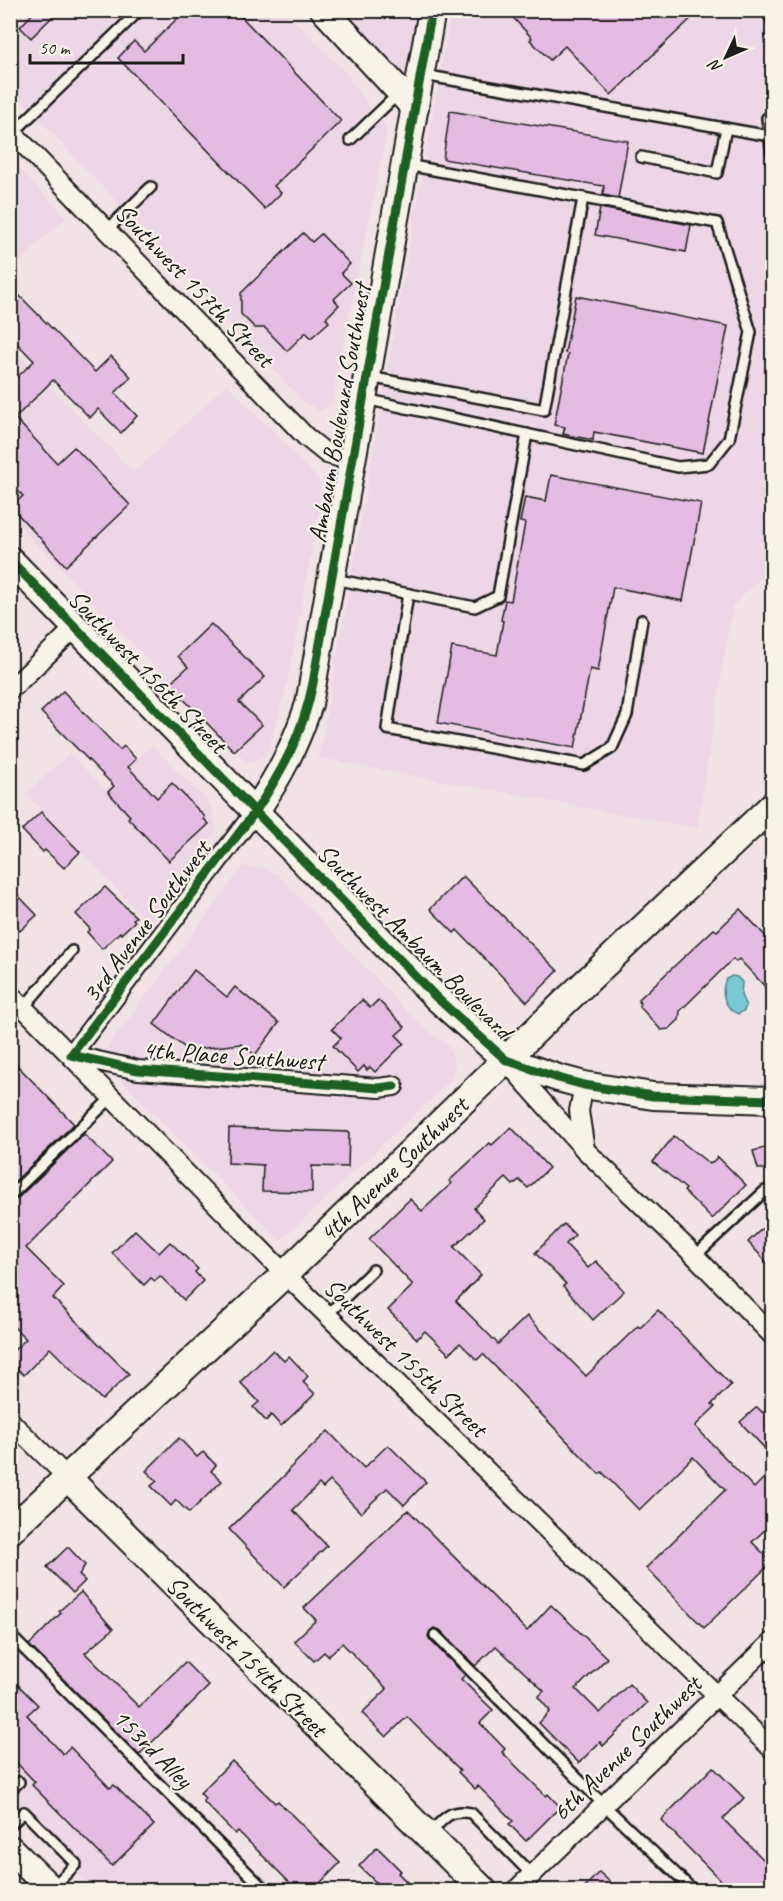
<svg xmlns="http://www.w3.org/2000/svg" width="783" height="1901" viewBox="0 0 783 1901" font-family="Caveat,sans-serif">
  <style>
    .built { fill: #edd6e5 }
    .water { fill: #79c9d5; stroke: #54848b; stroke-width: 1.5 }
    .building { fill: #e4bbe2; stroke: #1c1c1c; stroke-width: 1.5 }
    .lines { fill: none; stroke-linecap: round; stroke-linejoin: round }
    .lane-casing { stroke: #1c1c1c; stroke-width: 14 }
    .street-casing { stroke: #1c1c1c; stroke-width: 22 }
    .secondary-casing { stroke: #1c1c1c; stroke-width: 30 }
    .lane { stroke: #f7f3e8; stroke-width: 9 }
    .street { stroke: #f7f3e8; stroke-width: 18 }
    .secondary { stroke: #f7f3e8; stroke-width: 26 }
    .cycleway-casing { stroke: #f7f3e8; stroke-width: 13 }
    .cycleway { stroke: #1b5e20; stroke-width: 9 }
    .labels { text-anchor: middle; stroke-width: 4.5; stroke-linejoin: round; paint-order: stroke }
    .street-label { font-size: 26px; fill: #1c1c1c; stroke: #f7f3e8 }
  </style>
  <rect width="100%" height="100%" fill="#f1e2e6"/>
  <filter id="ink" filterUnits="userSpaceOnUse"><feTurbulence type="fractalNoise" baseFrequency=".0167" numOctaves="2"/><feDisplacementMap in="SourceGraphic" scale="12" xChannelSelector="R" yChannelSelector="G"/><feConvolveMatrix kernelMatrix="1 2 1 2 8 2 1 2 1" color-interpolation-filters="sRGB"/></filter>
  <g filter="url(#ink)">
    <!-- built -->
    <g class="built">
      <path d="M11 11H285L344 71 387 130 331 405 319 411 303 401 11 89Z"/>
      <path d="M339 11H420L406 83Z"/>
      <path d="M451 11H772V567L732 606 697 828 319 758Z"/>
      <path d="M11 160 66 217 11 270Z"/>
      <path d="M10 345 134 473 227 384 318 479 322 493 286 688 266 755 257 760 246 762 11 517Z"/>
      <path d="M152 745 212 806 216 832 150 924 26 794 70 753 105 790Z"/>
      <path d="M243 867 265 868 278 875 417 1022 448 1046 455 1064 450 1081 280 1241 99 1058Z"/>
      <path d="M10 1630 267 1890H92L11 1807Z"/>
    </g>
    <!-- water -->
    <path class="water" d="M732 976 737 977 742 982 741 995 746 1006 744 1011 738 1014C724 1008 720 992 726 979Z"/>
    <!-- building -->
    <g class="building">
      <path d="M36 10H59L31 38 20 27Z"/>
      <path d="M186 10H235L341 121 274 186 281 193 265 209 118 58 134 41 144 51Z"/>
      <path d="M506 10H700L611 95 565 46 550 60 530 40 532 38Z"/>
      <path d="M450 111 628 141 618 198 603 195 604 186 443 159Z"/>
      <path d="M600 208 691 225 686 252 595 235Z"/>
      <path d="M303 233 312 242 321 234 350 264 341 273 351 283 334 299 339 305 326 318 329 322 311 338 306 332 287 351 265 328H255L241 314V293Z"/>
      <path d="M10 286 95 372 111 356 131 377 115 393 137 416 121 433 98 409 90 418 53 380 15 418 57 463 74 447 130 505 66 566 11 507 23 496 10 483V384L34 361 10 336Z"/>
      <path d="M576 296 728 326 703 453 594 432 593 440 563 434 565 427 554 425 568 354 565 353Z"/>
      <path d="M551 475 701 503 683 601 613 587 598 671 590 669 575 748 438 723 452 647 497 655 503 621 501 620 505 600 511 601 525 523 520 522 525 497 546 501Z"/>
      <path d="M211 624 265 677 239 702 262 725 234 751 169 684 188 667 178 656Z"/>
      <path d="M63 691 120 750 124 746 136 759 128 767 157 798 172 783 205 817 204 819 209 824 169 861 128 818 130 816 108 792 114 786 41 712Z"/>
      <path d="M41 812 80 852 64 868 45 850 43 852 22 830Z"/>
      <path d="M463 876 558 971 527 1002 457 930 454 933 430 909Z"/>
      <path d="M10 887 37 915 20 931 10 921Z"/>
      <path d="M105 887 136 917 133 919 135 921 121 934 120 932 102 949 87 932 90 929 76 914Z"/>
      <path d="M740 909 772 943V994L739 959 736 962 733 959 680 1011 679 1020 669 1029 661 1030 640 1007 639 999 714 929 717 931Z"/>
      <path d="M194 970 227 997 235 987 279 1023 255 1055 241 1044 188 1050 154 1024Z"/>
      <path d="M362 1000 370 1008 378 1000 405 1027 396 1035 404 1043 375 1072 370 1067 367 1070 364 1066 358 1072 333 1046 341 1038 332 1029Z"/>
      <path d="M10 1058 74 1124 10 1186Z"/>
      <path d="M511 1127 549 1168 528 1188 519 1180 513 1185 506 1178 474 1208 484 1219 454 1247 481 1275 456 1301 498 1344 527 1316 586 1376 638 1326 640 1328 658 1310 731 1385 712 1404 715 1407 695 1426 754 1488 772 1470V1523L752 1542 772 1562 704 1628 646 1568 725 1490 693 1457 639 1510 602 1472 599 1474 483 1354 477 1360 460 1343 449 1354 425 1331 417 1339 388 1310 413 1285 369 1239 410 1199 422 1211 452 1183 449 1181 490 1143 492 1145Z"/>
      <path d="M229 1128 349 1132 348 1167 312 1166V1192L262 1191 263 1165 228 1163Z"/>
      <path d="M84 1134 112 1162 26 1248 64 1286 53 1298 129 1374 102 1400 50 1348 24 1375 10 1362V1354L26 1339 10 1323V1201L17 1199Z"/>
      <path d="M674 1136 710 1164 718 1157 746 1185 712 1219 684 1191 686 1189 653 1162Z"/>
      <path d="M772 1146V1169H758L753 1151Z"/>
      <path d="M772 1219V1268L748 1242Z"/>
      <path d="M564 1224 575 1235 566 1244 588 1268 596 1261 624 1291 593 1320 563 1286 566 1284 535 1253Z"/>
      <path d="M135 1230 159 1253 170 1242 198 1269 195 1272 203 1281 184 1300 160 1276 155 1281 151 1278 144 1285 112 1253Z"/>
      <path d="M273 1350 284 1361 289 1356 308 1376 303 1382 315 1394 281 1426 271 1415 266 1421 253 1407 259 1402 240 1382Z"/>
      <path d="M772 1405V1456L740 1422 757 1407 763 1413Z"/>
      <path d="M328 1431 364 1468 388 1445 426 1482 404 1505 387 1488 361 1513 330 1481 323 1488 319 1484 293 1510 327 1546 284 1587 229 1529 288 1472 287 1471Z"/>
      <path d="M179 1438 197 1457 203 1452 216 1465 211 1471 222 1481 189 1513 176 1500 171 1506 151 1486 157 1481 146 1471Z"/>
      <path d="M408 1510 527 1631 551 1605 607 1658 576 1689 600 1713 629 1684 647 1703 603 1746 600 1742 579 1763 539 1723 550 1711 538 1697 544 1691 496 1646 475 1666 440 1630 434 1628 430 1631 428 1636 430 1640 465 1675 461 1679 493 1710 480 1723 505 1749 502 1752 546 1796 548 1794 560 1807 526 1841 509 1824 513 1821 478 1786 475 1789 458 1772 460 1770 407 1717 386 1737 362 1713 387 1689 342 1643 328 1656 324 1652 314 1661 294 1641 316 1620 304 1608Z"/>
      <path d="M68 1547 85 1565 79 1575 85 1581 73 1593 47 1567Z"/>
      <path d="M81 1592 113 1629 85 1653 139 1707 185 1662 209 1686 139 1755 29 1645 61 1613 59 1611Z"/>
      <path d="M10 1677 38 1705 27 1715 63 1754 70 1747 110 1788 114 1785 154 1825 112 1866 32 1785 35 1782 10 1756Z"/>
      <path d="M232 1761 275 1803 278 1801 340 1863 313 1890H297L238 1831 235 1834 203 1801 205 1798 200 1793Z"/>
      <path d="M713 1767 744 1798 723 1819 772 1868V1890H730L661 1820Z"/>
      <path d="M377 1847 401 1871 398 1873 407 1882 398 1890H384L359 1866Z"/>
      <path d="M599 1872 619 1890H582Z"/>
    </g>
    <g class="lines">
      <!-- lane casing -->
      <g class="lane-casing">
        <g id="lane">
          <path d="M765 10 772 19"/>
          <path d="M423 75 770 136"/>
          <path d="M767 118 772 154"/>
          <path d="M13 133 140 10"/>
          <path d="M350 140 398 94"/>
          <path d="M641 157 717 173 726 128"/>
          <path d="M107 230 151 187"/>
          <path d="M369 377 544 410 583 198"/>
          <path d="M365 399 678 467 709 464 729 439 751 332 717 223 407 165"/>
          <path d="M334 579 475 607 498 596 527 434"/>
          <path d="M408 594 387 729 584 765 612 748 627 715 642 620"/>
          <path d="M24 1007 72 951"/>
          <path d="M12 1194 112 1097"/>
          <path d="M695 1256 765 1191"/>
          <path d="M327 1315 373 1270"/>
          <path d="M10 1635 265 1890"/>
          <path d="M435 1635 604 1805 693 1890"/>
          <path d="M10 1790 19 1782"/>
          <path d="M10 1825 24 1812 76 1864 52 1888"/>
          <path d="M428 1835C443 1820 449 1808 471 1813L532 1875"/>
        </g>
      </g>
      <!-- street casing -->
      <g class="street-casing">
        <g id="street">
          <path d="M10 130 306 437 327 454 352 461"/>
          <path d="M10 690 76 627"/>
          <path d="M255 812 71 1055 138 1070 379 1088 394 1086"/>
          <path d="M10 994 285 1274 772 1749"/>
          <path d="M506 1061 585 1150 695 1256 772 1335"/>
          <path d="M584 1085 579 1111 585 1150"/>
          <path d="M10 1421 68 1478"/>
          <path d="M516 1890 772 1642"/>
        </g>
      </g>
      <!-- secondary casing -->
      <g class="secondary-casing">
        <g id="secondary">
          <path d="M324 10 415 108"/>
          <path d="M10 560 437 998 506 1060 558 1078 584 1085 653 1096 772 1100"/>
          <path d="M255 812C280 775 295 746 309 704L432 10"/>
          <path d="M68 1478 483 1890"/>
          <path d="M10 1531 285 1274 567 1000 772 806"/>
          <path d="M10 1849 52 1890"/>
        </g>
      </g>
      <!-- lane -->
      <use href="#lane" class="lane"/>
      <!-- street -->
      <use href="#street" class="street"/>
      <!-- secondary -->
      <use href="#secondary" class="secondary"/>
      <!-- cycleway casing -->
      <g class="cycleway-casing">
        <g id="cycleway">
          <path d="M10 560 437 998 506 1060 558 1078 584 1085 653 1096 772 1100"/>
          <path d="M394 1086 379 1088 138 1070 71 1055 255 812C283 770 303 733 313 683L432 10"/>
        </g>
      </g>
      <!-- cycleway -->
      <use href="#cycleway" class="cycleway"/>
    </g>
  </g>
  <g class="labels">
    <!-- street labels -->
    <g class="street-label">
      <text transform="translate(195 285) rotate(46)" y="9">Southwest 157th Street</text>
      <text transform="translate(339 413) rotate(-80)" y="9">Ambaum Boulevard Southwest</text>
      <text transform="translate(148 671) rotate(46)" y="9">Southwest 156th Street</text>
      <text transform="translate(146 921) rotate(-53)" y="9">3rd Avenue Southwest</text>
      <text transform="translate(415 941) rotate(45)" y="9">Southwest Ambaum Boulevard</text>
      <text transform="translate(233 1055) rotate(4)" y="9">4th Place Southwest</text>
      <text transform="translate(393 1169) rotate(-44)" y="9">4th Avenue Southwest</text>
      <text transform="translate(406 1357) rotate(44)" y="9">Southwest 155th Street</text>
      <text transform="translate(247 1656) rotate(45)" y="9">Southwest 154th Street</text>
      <text transform="translate(153 1748) rotate(45)" y="9">153rd Alley</text>
      <text transform="translate(626 1748) rotate(-44)" y="9">6th Avenue Southwest</text>
    </g>
  </g>
  <!-- margin -->
  <rect width="783" height="1901" fill="none" stroke="#f7f3e8" stroke-width="36"/>
  <rect x="18" y="18" width="747" height="1865" fill="none" stroke="#1c1c1c" stroke-width="2" filter="url(#ink)"/>
  <!-- north arrow -->
  <g transform="translate(726 57) rotate(226)" stroke="#f7f3e8" stroke-width="4.5" paint-order="stroke">
  <path d="M0-4.5L10 22L0 15L-10 22Z" fill="#1c1c1c"/>
  <text y="-9" font-size="16" font-weight="bold" text-anchor="middle" fill="#1c1c1c">N</text>
  </g>
  <!-- scale -->
  <path d="M30 54v9h153v-9" fill="none" stroke="#1c1c1c" stroke-width="3"/>
  <text x="39" y="54" font-size="18" fill="#1c1c1c" stroke="#f7f3e8" stroke-width="4.5" paint-order="stroke">50 m</text>
</svg>
